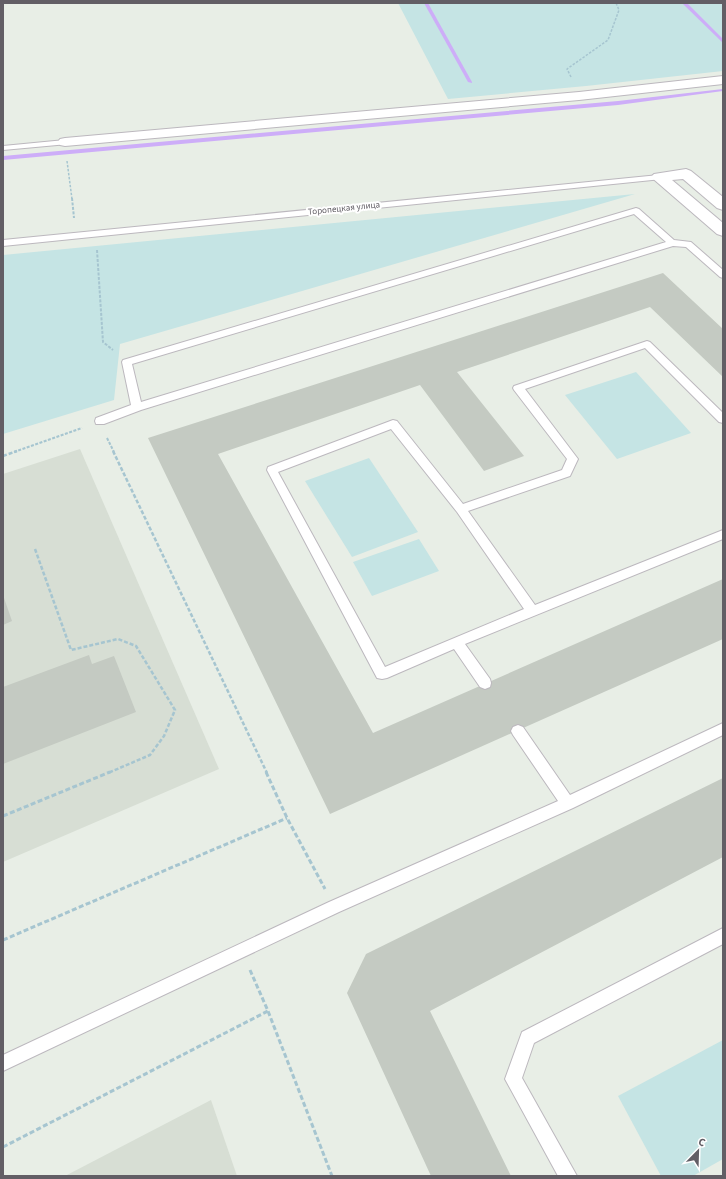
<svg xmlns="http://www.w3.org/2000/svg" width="726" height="1179" viewBox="0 0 726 1179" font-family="'Source Sans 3',sans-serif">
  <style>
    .education { fill: #d7ded4 }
    .green { fill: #c5e4e4 }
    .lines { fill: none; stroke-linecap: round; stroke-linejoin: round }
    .stream { fill: #cdadf8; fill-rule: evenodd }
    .building { fill: #c4cac2 }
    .service-casing { stroke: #bcb8be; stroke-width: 2 }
    .minor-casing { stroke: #bcb8be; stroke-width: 2 }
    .path-far3 { stroke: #a6c5d0; stroke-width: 1.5; stroke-dasharray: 2.5 1.5; stroke-linecap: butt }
    .path-far2 { stroke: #a6c5d0; stroke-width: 2; stroke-dasharray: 3 1.5; stroke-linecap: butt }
    .path-far1 { stroke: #a6c5d0; stroke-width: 2.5; stroke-dasharray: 4 2; stroke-linecap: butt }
    .path { stroke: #a6c5d0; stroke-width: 3; stroke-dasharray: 5 2.5; stroke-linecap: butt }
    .service { fill: #fff; fill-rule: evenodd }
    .minor { fill: #fff; fill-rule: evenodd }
    .labels { text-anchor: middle; stroke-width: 4; stroke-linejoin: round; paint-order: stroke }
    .far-street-label { font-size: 9px; fill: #625e65; stroke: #fff }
  </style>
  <rect width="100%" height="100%" fill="#e8eee6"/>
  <!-- education -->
  <g class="education">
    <path d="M80 449 219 769 3 862V474Z"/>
    <path d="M211 1100 237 1176H65Z"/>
  </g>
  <!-- green -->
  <g class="green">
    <path d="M398 3H723V71L586 86 448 99Z"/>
    <path d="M635 194 120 344 114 400 3 434V255Z"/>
    <path d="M636 372 691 433 617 459 565 395Z"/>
    <path d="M369 458 418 532 352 557 305 481Z"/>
    <path d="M419 539 439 571 372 596 353 562Z"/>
    <path d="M723 1040V1159L693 1176H661L618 1096Z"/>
  </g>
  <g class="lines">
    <!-- stream -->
    <g class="stream">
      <path d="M424 3H428L472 82V83L468 82Z"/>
      <path d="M682 3H687L723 39V43Z"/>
      <path d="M723 89V91L618 105 3 160V156L618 101Z"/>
    </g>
  </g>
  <!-- building -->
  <g class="building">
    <path d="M663 273 723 329V377L650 307 457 372 524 456 484 471 420 385 218 454 373 733 723 579V639L330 814 148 438Z"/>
    <path d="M3 595 12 621 3 625Z"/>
    <path d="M89 655 92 664 114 656 136 712 3 764V687Z"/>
    <path d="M723 778V857L430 1011 511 1176H431L347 993 366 954Z"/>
  </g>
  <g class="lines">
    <!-- service casing -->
    <g class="service-casing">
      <g id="service">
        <path d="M65 140 69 142 68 144 3 150V146Z"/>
        <path d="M659 175 663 177 662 179 3 246V240Z"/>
        <path d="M636 208 639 209 674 240 691 242 723 270V278L720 277 686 247 673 246 141 410 104 424H96L95 421 96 418 131 405 122 362 123 360ZM634 214 666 242 141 402 132 364Z"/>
        <path d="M647 341 650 342 723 413V423L719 422 645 348 525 389 578 459 570 476 468 511 535 605 723 530V539L465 644 490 679 491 683 490 687 485 689 480 687 454 649 387 678 382 679 377 678 267 470 268 467 393 420 397 421 463 504 562 470 567 459 514 390 513 388 514 386ZM391 429 457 512 524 609 385 667 278 472Z"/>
        <path d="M723 723V735L573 808 339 912 3 1071V1055L329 902 558 801 513 735 511 731 513 727 518 725 523 727 570 795Z"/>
        <path d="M723 928V944L534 1043 522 1078 577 1176H558L505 1079 522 1032Z"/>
      </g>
    </g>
    <!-- minor casing -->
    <g class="minor-casing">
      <g id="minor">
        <path d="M723 76V84L579 100 65 146 60 145 58 142 60 139 65 138 579 92Z"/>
        <path d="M686 169 691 171 723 197V210L717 208 683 179 672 180 723 223V236L717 234 651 177 654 174Z"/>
      </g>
    </g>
    <!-- path-far3 -->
    <g class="path-far3">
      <path d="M571 77 567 69 608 40 619 10 616 3"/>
      <path d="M67 161 72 199"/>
    </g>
    <!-- path-far2 -->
    <g class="path-far2">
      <path d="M72 198 74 218"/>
      <path d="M97 250 103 342 113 350"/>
      <path d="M107 438 114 452"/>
      <path d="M14 452 82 428"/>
    </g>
    <!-- path-far1 -->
    <g class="path-far1">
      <path d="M113 451 267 773"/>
      <path d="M3 456 17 451"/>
      <path d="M35 549 71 650 118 639 136 646 175 710 164 736 150 755 108 773"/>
    </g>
    <!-- path -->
    <g class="path">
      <path d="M266 772 287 818 325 889"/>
      <path d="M3 816 110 772"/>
      <path d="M3 940 287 818"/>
      <path d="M250 970 268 1011 332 1176"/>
      <path d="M3 1147 268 1011"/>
    </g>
    <!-- service -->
    <use href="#service" class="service"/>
    <!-- minor -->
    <use href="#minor" class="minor"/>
  </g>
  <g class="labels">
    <!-- far-street labels -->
    <g class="far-street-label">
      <text transform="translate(344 208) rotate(-6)" y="3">Торопецкая улица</text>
    </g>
  </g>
  <!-- border -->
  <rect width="726" height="1179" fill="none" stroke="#625e65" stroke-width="8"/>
  <!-- north arrow -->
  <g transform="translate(698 1151) rotate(23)" stroke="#ffffff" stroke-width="3" paint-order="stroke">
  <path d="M0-3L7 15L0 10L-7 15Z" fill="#625e65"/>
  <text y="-6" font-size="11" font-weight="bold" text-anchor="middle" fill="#625e65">С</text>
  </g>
</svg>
